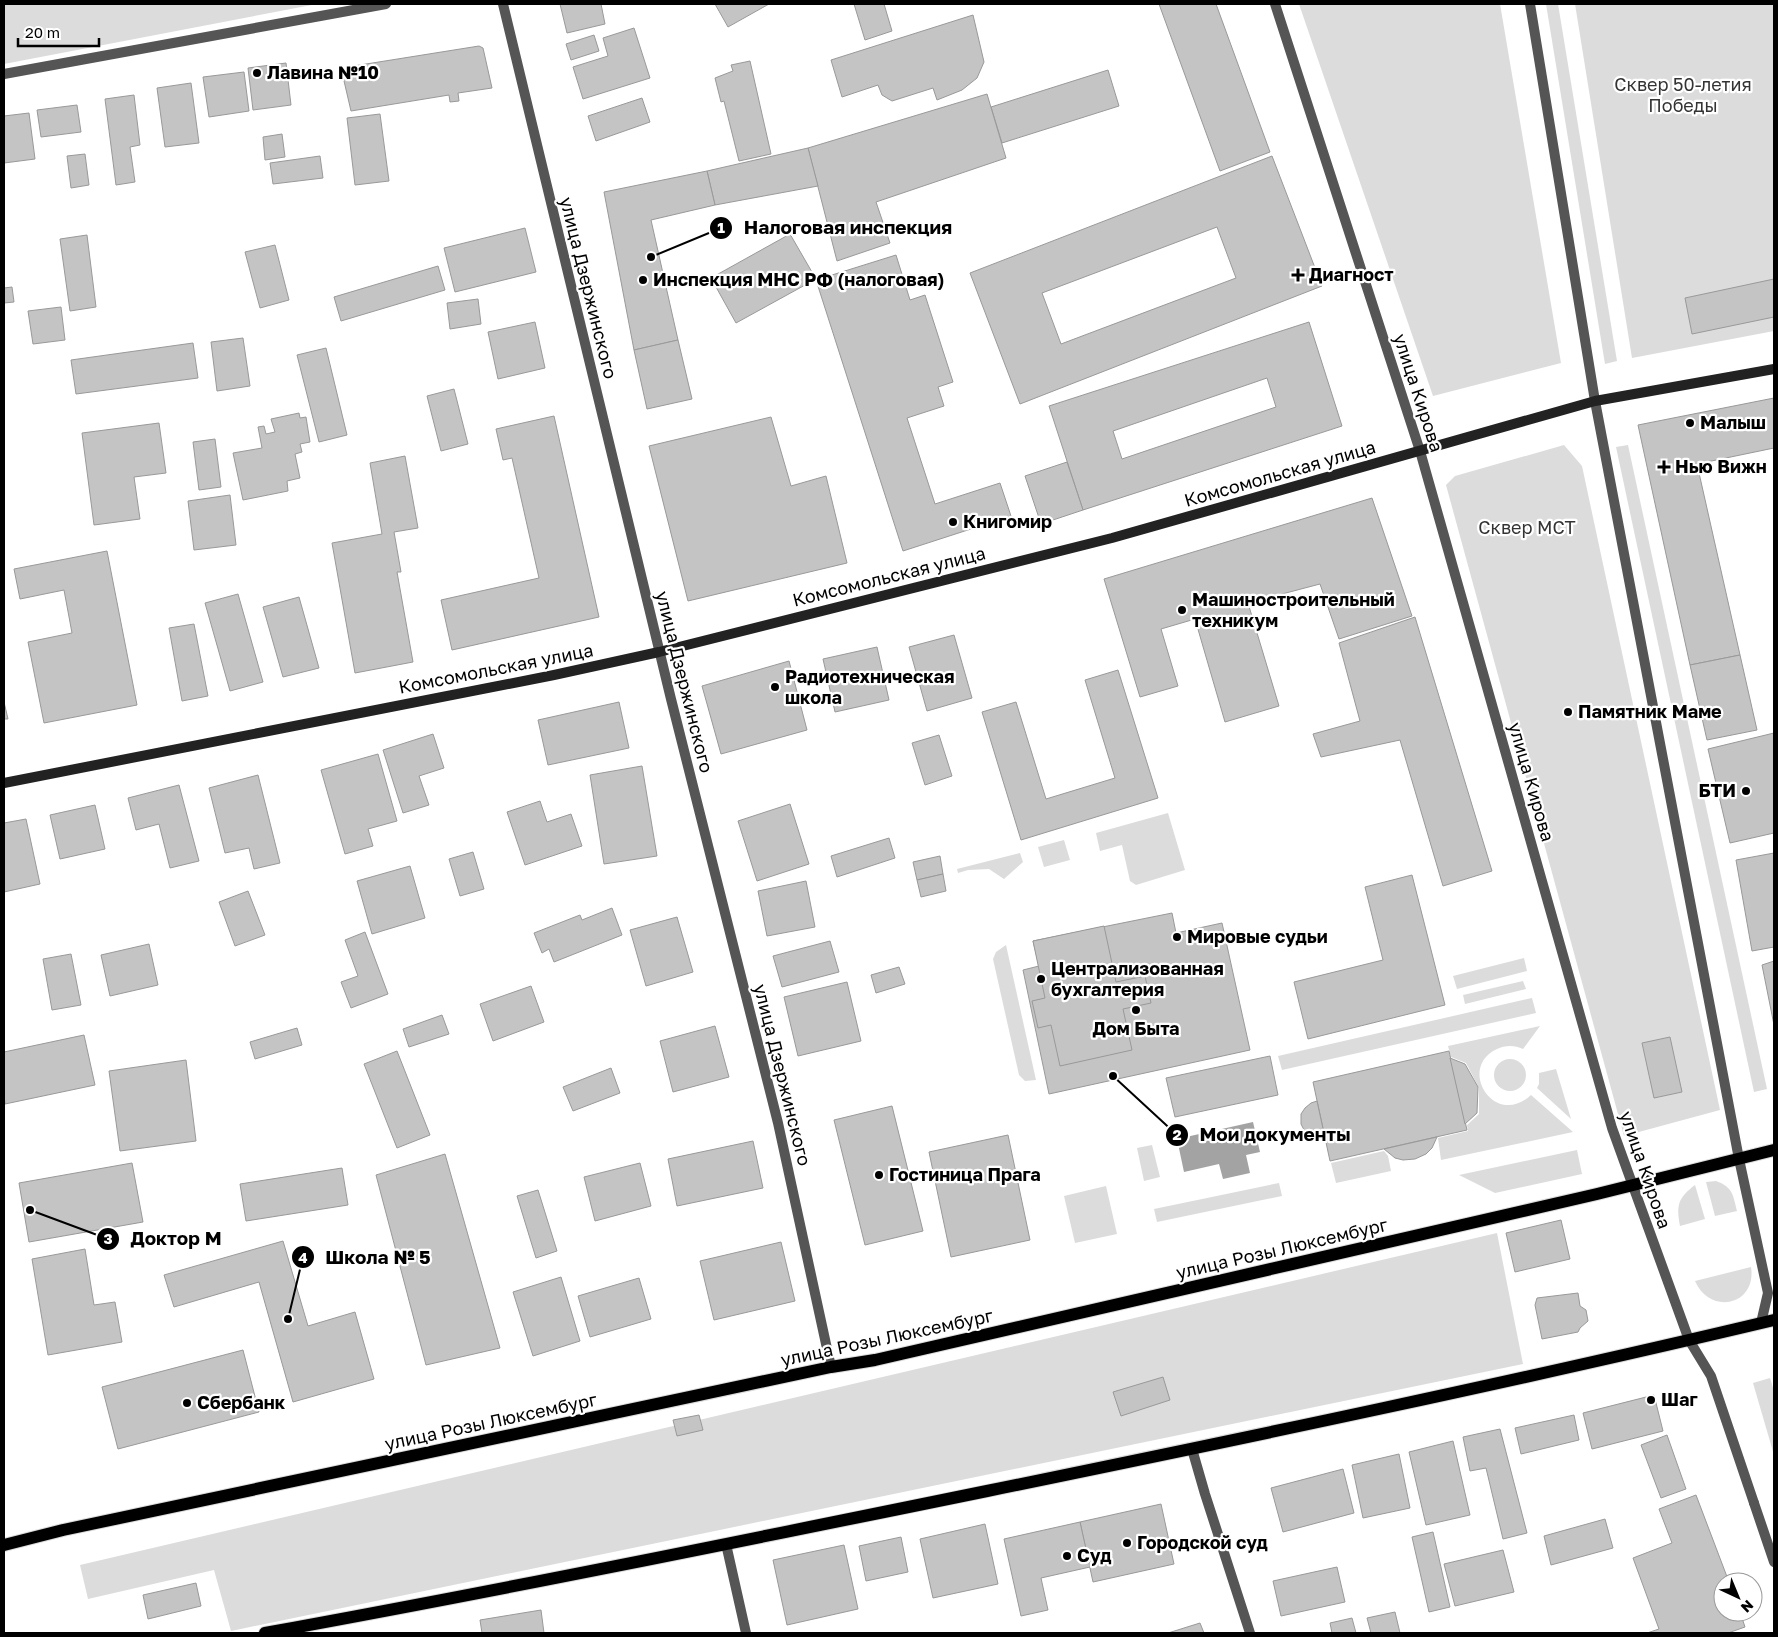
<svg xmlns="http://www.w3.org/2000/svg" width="1778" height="1637" viewBox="0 0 1778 1637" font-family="'Golos Text',sans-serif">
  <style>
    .green { fill: #dcdcdc }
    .water { fill: #a3a3a3 }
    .building { fill: #c4c4c4; stroke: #999; fill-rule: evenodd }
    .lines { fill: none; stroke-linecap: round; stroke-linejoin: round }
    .primary-casing { stroke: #dbdbdb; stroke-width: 14 }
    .minor { stroke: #555; stroke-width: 10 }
    .tertiary { stroke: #555; stroke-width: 10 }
    .secondary { stroke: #222; stroke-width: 10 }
    .primary { stroke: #000; stroke-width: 12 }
    .poi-dot { fill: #000; stroke: #fff; stroke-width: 2 }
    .labels { text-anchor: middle; stroke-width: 4.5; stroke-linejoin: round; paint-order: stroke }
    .poi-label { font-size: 18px; font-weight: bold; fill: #000; stroke: #fff; text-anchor: start }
    .park-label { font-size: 18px; fill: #333; stroke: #fff }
    .street-label { font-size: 18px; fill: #000; stroke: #fff }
    .leader { fill: none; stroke: #000; stroke-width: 2 }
    .callout-dot { fill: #000; stroke: #fff; stroke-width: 2 }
    .mark-label { font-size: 15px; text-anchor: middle; font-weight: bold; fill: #fff }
    .callout-label { font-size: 19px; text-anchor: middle; font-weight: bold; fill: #000; stroke: #fff; stroke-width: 4.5; stroke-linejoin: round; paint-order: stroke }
  </style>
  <rect width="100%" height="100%" fill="#fff"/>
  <!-- green -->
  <g class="green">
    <path d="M4 4H317L4 64Z"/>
    <path d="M1299 4H1500L1561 363 1433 396Z"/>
    <path d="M1546 4H1558L1617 361 1605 364Z"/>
    <path d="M1575 4H1774V331L1632 358Z"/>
    <path d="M1564 445 1582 466 1720 1110 1624 1136 1446 485 1455 476Z"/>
    <path d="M1628 445 1767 1089 1754 1092 1616 447Z"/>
    <path d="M1168 813 1185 870 1136 885 1130 881 1122 845 1100 851 1096 833Z"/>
    <path d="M1064 840 1070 860 1044 867 1038 847Z"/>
    <path d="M1020 853 1023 862 1004 879 989 869 968 870 958 873 957 869Z"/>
    <path d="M1006 945 1036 1080 1025 1081 1019 1075 993 959 996 952Z"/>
    <path d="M1524 958 1527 971 1457 989 1453 976Z"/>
    <path d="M1523 981 1526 989 1465 1004 1463 995Z"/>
    <path d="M1532 998 1536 1013 1282 1070 1278 1056Z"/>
    <path d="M1540 1026 1523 1049C1515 1045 1505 1045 1497 1049 1456 1068 1495 1129 1531 1095L1573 1132 1441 1160 1438 1138 1468 1131 1467 1125 1479 1114V1088L1466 1063 1451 1057 1448 1046Z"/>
    <circle cx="1510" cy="1075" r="16"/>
    <path d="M1556 1069 1571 1119 1537 1088 1539 1084V1073Z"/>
    <path d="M1152 1145 1160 1177 1144 1181 1137 1148Z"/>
    <path d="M1577 1150 1582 1174 1495 1193 1459 1175Z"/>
    <path d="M1384 1151 1388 1156 1391 1171 1336 1183 1331 1163Z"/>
    <path d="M1716 1181C1733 1187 1733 1195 1737 1211L1715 1216 1706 1182Z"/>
    <path d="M1279 1183 1282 1196 1157 1222 1154 1209Z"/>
    <path d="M1695 1185 1705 1219 1680 1226C1676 1205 1678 1198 1695 1185Z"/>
    <path d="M1106 1186 1117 1234 1075 1243 1064 1196Z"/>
    <path d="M1497 1233 1523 1364 231 1631 214 1570 88 1599 80 1565Z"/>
    <path d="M1751 1267C1757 1305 1710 1316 1695 1281Z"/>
    <path d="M1770 1378 1774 1391V1455L1753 1383Z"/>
  </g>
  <!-- water -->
  <path class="water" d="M1253 1122 1260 1152 1246 1155 1250 1173 1223 1179 1219 1164 1184 1172 1177 1139Z"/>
  <!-- building -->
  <g class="building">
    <path d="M560 4H601L605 24 567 33Z"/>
    <path d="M715 4H769L728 27Z"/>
    <path d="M854 4H884L892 31 865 40Z"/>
    <path d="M1159 4H1216L1270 152 1220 171Z"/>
    <path d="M973 15 984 62 977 78 962 90 937 100 933 88 892 101 882 95 878 85 842 97 831 60Z"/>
    <path d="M634 28 650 78 583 99 573 67 608 56 603 38Z"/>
    <path d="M594 35 599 51 571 60 566 44Z"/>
    <path d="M479 46 483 48 492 88 458 93 459 101 450 102 449 95 351 111 341 68Z"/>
    <path d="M750 61 771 154 739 161 724 101 721 102 715 78 733 71 731 65Z"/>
    <path d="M286 63 291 105 253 110 248 68Z"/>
    <path d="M1108 70 1119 106 1002 143 991 107Z"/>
    <path d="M244 72 249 111 209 117 203 77Z"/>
    <path d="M191 83 199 143 165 147 157 88Z"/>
    <path d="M987 94 1006 158 876 202 890 243 837 261 808 148Z"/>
    <path d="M134 95 140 145 130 147 135 182 116 185 105 99Z"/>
    <path d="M642 98 650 122 596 141 588 116Z"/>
    <path d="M77 105 81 132 41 137 37 110Z"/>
    <path d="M29 113 35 159 4 163V116Z"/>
    <path d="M380 114 389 181 355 185 347 118Z"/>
    <path d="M282 134 285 157 265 160 263 137Z"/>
    <path d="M808 148 818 186 715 205 707 171Z"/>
    <path d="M85 154 89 185 71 188 67 156Z"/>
    <path d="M320 156 323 178 273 184 270 163Z"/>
    <path d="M1272 156 1322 286 1020 404 970 273ZM1217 227 1236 278 1061 344 1042 293Z"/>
    <path d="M707 171 715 205 651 220 678 340 634 350 604 192Z"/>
    <path d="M525 228 536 272 455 292 444 248Z"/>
    <path d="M790 234 816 279 736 323 711 278Z"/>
    <path d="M87 235 96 307 70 311 60 239Z"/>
    <path d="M275 245 289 300 260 308 245 252Z"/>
    <path d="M896 255 910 300 925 295 953 382 938 387 944 406 907 418 935 504 1000 483 1011 516 903 551 816 280Z"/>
    <path d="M438 266 445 290 341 321 334 297Z"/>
    <path d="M1774 279V317L1692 334 1685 298Z"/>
    <path d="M12 287 14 302 4 303V288Z"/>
    <path d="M478 299 481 324 450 329 447 303Z"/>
    <path d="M61 307 65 340 33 344 28 311Z"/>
    <path d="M535 322 545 368 498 379 488 332Z"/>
    <path d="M1309 322 1342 426 1083 510 1049 406ZM1267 378 1276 407 1122 459 1113 431Z"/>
    <path d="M243 338 250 386 217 391 211 342Z"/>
    <path d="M678 340 692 399 647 409 634 350Z"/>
    <path d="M193 343 198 378 76 394 71 360Z"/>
    <path d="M326 348 347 435 319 442 297 355Z"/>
    <path d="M454 389 468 444 441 451 427 396Z"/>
    <path d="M1774 398V448L1697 464 1740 655 1690 665 1638 425Z"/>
    <path d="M299 413 300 418 306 417 310 442 300 444 302 452 295 454 300 478 287 481 288 491 243 500 233 453 262 448 258 427 264 426 266 434 275 432 271 419Z"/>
    <path d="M554 416 599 617 452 650 441 600 539 578 512 458 503 460 496 429Z"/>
    <path d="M771 417 791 486 826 476 847 563 688 601 649 446Z"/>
    <path d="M159 423 166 473 134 477 140 519 94 525 82 433Z"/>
    <path d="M215 439 221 487 199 490 193 442Z"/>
    <path d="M405 456 418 528 394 532 401 572H397L413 662 355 673 332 543 382 534 370 463Z"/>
    <path d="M1067 462 1083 510 1041 524 1025 476Z"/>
    <path d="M230 495 236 545 194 550 188 501Z"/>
    <path d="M1372 498 1412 616 1339 639 1320 584 1248 603 1279 706 1225 722 1195 619 1161 629 1178 686 1140 697 1104 579Z"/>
    <path d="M107 551 137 705 44 723 28 642 72 633 64 590 20 599 14 569Z"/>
    <path d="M238 594 263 682 230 691 205 603Z"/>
    <path d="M299 597 319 668 283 677 263 607Z"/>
    <path d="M1415 617 1492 871 1443 886 1400 740 1321 757 1313 734 1360 721 1339 643Z"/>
    <path d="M194 624 208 696 182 701 169 628Z"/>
    <path d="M954 635 972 698 927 711 909 647Z"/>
    <path d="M877 647 889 700 835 712 823 659Z"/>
    <path d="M1740 655 1757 730 1707 740 1690 665Z"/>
    <path d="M789 661 807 730 721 754 702 686Z"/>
    <path d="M1118 670 1158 798 1021 840 982 712 1016 702 1046 799 1115 778 1085 680Z"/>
    <path d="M4 702 8 719H4Z"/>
    <path d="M619 702 629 748 548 765 538 720Z"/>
    <path d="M1774 733V833L1730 843 1708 749Z"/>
    <path d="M433 734 444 768 419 776 429 805 403 813 383 750Z"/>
    <path d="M939 735 952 776 925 785 912 743Z"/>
    <path d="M378 754 397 821 368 829 373 846 345 854 321 770Z"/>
    <path d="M642 766 657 856 604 864 590 775Z"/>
    <path d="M258 775 280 863 254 869 249 848 225 853 209 788Z"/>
    <path d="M179 785 199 861 170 868 159 824 136 830 128 798Z"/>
    <path d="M540 801 547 822 571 814 582 846 525 865 507 812Z"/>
    <path d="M790 804 809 864 757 881 738 821Z"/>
    <path d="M95 805 105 849 60 859 50 815Z"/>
    <path d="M26 819 40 884 4 892V823Z"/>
    <path d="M889 838 895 858 837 877 831 856Z"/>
    <path d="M473 852 484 889 460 896 449 859Z"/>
    <path d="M1774 853V947L1752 951 1736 860Z"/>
    <path d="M940 856 943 874 917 880 913 862Z"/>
    <path d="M410 866 425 918 372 934 357 881Z"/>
    <path d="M943 874 946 891 921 897 917 880Z"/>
    <path d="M1412 875 1445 1005 1308 1039 1294 982 1383 960 1365 887Z"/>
    <path d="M806 881 815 927 767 936 758 891Z"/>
    <path d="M248 891 265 935 235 946 219 902Z"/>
    <path d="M612 908 622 935 554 962 549 949 542 953 534 933 580 915 582 920Z"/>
    <path d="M1172 913 1176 933 1222 923 1250 1050 1049 1094 1023 970 1039 966 1033 941Z"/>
    <path d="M677 917 693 972 646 986 630 930Z"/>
    <path d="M1104 926 1116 982 1145 976 1151 1003 1123 1009 1132 1050 1060 1066 1051 1025 1038 1028 1032 1001 1045 998 1033 941Z"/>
    <path d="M365 932 388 994 351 1008 341 982 358 976 345 940Z"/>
    <path d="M830 941 839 972 782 987 773 956Z"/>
    <path d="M149 944 158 985 110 996 101 955Z"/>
    <path d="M71 954 81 1005 52 1010 43 959Z"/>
    <path d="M1774 961V1025L1762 965Z"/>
    <path d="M899 967 905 984 876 993 871 975Z"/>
    <path d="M847 982 861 1041 798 1056 784 997Z"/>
    <path d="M531 986 544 1022 493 1041 480 1004Z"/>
    <path d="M442 1015 449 1034 409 1047 403 1029Z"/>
    <path d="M715 1026 729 1077 673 1092 660 1041Z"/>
    <path d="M297 1028 302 1045 255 1059 250 1042Z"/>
    <path d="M84 1035 95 1085 5 1104 4 1096V1052Z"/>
    <path d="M1670 1037 1682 1092 1654 1098 1642 1043Z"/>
    <path d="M397 1051 430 1135 397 1148 364 1064Z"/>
    <path d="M1449 1051 1467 1130 1330 1161 1313 1082Z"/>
    <path d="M1270 1056 1278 1095 1175 1117 1166 1078Z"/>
    <path d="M1450 1058 1465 1064 1478 1087 1477 1113 1465 1124Z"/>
    <path d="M186 1060 196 1141 120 1151 109 1071Z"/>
    <path d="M611 1068 620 1093 573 1111 563 1087Z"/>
    <path d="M1317 1101 1325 1138 1311 1137 1305 1132 1301 1124V1114L1305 1108 1311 1103Z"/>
    <path d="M892 1106 923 1231 865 1245 834 1120Z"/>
    <path d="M1008 1135 1030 1240 951 1257 929 1152Z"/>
    <path d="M1437 1137 1432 1148 1426 1154 1415 1159 1403 1160 1395 1158 1384 1149Z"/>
    <path d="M753 1141 763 1188 677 1206 668 1159Z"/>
    <path d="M445 1154 500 1348 426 1365 376 1175Z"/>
    <path d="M132 1163 143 1222 29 1242 19 1183Z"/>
    <path d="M640 1163 651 1206 595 1221 584 1177Z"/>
    <path d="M342 1168 348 1205 246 1221 240 1184Z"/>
    <path d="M538 1190 557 1251 536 1258 517 1196Z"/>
    <path d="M1561 1220 1570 1259 1515 1272 1506 1233Z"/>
    <path d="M283 1241 308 1326 355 1312 374 1379 293 1402 259 1282 174 1307 164 1275Z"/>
    <path d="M781 1242 795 1301 714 1320 700 1261Z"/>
    <path d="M85 1249 94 1305 115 1302 122 1342 48 1355 32 1259Z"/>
    <path d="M561 1277 580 1341 533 1356 513 1292Z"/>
    <path d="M639 1278 651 1319 590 1337 578 1296Z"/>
    <path d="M1578 1293 1580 1306 1586 1310 1588 1321 1580 1328 1578 1332 1542 1339 1535 1305 1537 1298Z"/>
    <path d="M243 1350 259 1412 118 1449 102 1387Z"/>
    <path d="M1163 1377 1170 1400 1121 1416 1113 1392Z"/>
    <path d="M1654 1395 1663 1431 1592 1449 1583 1413Z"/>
    <path d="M699 1415 703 1430 677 1436 673 1420Z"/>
    <path d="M1574 1415 1579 1440 1521 1454 1515 1428Z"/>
    <path d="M1500 1429 1527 1533 1503 1539 1486 1468 1470 1471 1463 1437Z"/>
    <path d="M1667 1435 1686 1489 1661 1498 1641 1445Z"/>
    <path d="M1453 1441 1470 1515 1426 1525 1409 1452Z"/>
    <path d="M1399 1454 1410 1508 1363 1518 1352 1465Z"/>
    <path d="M1343 1469 1354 1513 1283 1532 1271 1488Z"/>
    <path d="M1696 1495 1729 1582H1723V1612H1740L1745 1627 1728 1633H1647L1659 1629 1633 1558 1672 1543 1659 1509Z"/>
    <path d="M1161 1504 1174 1564 1093 1582 1080 1522Z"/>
    <path d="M1605 1519 1613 1548 1551 1565 1544 1536Z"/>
    <path d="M1080 1522 1090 1567 1041 1578 1048 1610 1021 1616 1004 1539Z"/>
    <path d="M985 1524 998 1584 933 1598 920 1539Z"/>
    <path d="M1433 1532 1450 1607 1429 1612 1412 1537Z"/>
    <path d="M901 1537 908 1572 866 1581 859 1546Z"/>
    <path d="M844 1545 858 1609 787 1625 773 1560Z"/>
    <path d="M1503 1550 1514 1592 1455 1606 1444 1564Z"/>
    <path d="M1337 1567 1345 1602 1281 1616 1273 1581Z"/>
    <path d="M196 1583 201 1606 148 1619 143 1595Z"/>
    <path d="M541 1610 544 1633H482L480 1620Z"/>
    <path d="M1395 1612 1400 1633H1371L1367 1618Z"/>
    <path d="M1352 1618 1356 1633H1332L1330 1623Z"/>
    <path d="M1200 1623 1204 1633H1168Z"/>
  </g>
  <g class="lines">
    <!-- primary casing -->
    <g class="primary-casing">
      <g id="primary">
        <path d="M4 1545 63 1530 831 1367 875 1360 1597 1194 1774 1150"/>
        <path d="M265 1633C507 1589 747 1540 987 1491 1250 1437 1513 1382 1774 1320"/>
      </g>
    </g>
    <!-- minor -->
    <g class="minor">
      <path d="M1275 4 1420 451"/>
      <path d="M1530 4 1595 401"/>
      <path d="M1739 1159 1768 1293 1761 1323"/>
      <path d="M1633 1186 1689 1340"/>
      <path d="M1192 1449 1205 1494 1250 1633"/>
      <path d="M1754 1503 1774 1562"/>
      <path d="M726 1544 746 1633"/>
    </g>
    <!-- tertiary -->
    <g class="tertiary">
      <path d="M503 4 671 699 778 1123 831 1367"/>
      <path d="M4 74 386 4"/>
      <path d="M1595 401 1739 1159"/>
      <path d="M1420 451 1612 1128 1633 1186"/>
      <path d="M1689 1340 1711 1376 1754 1503"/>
    </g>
    <!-- secondary -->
    <path class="secondary" d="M4 783 554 675 659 652 1112 538 1595 401 1774 369"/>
    <!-- primary -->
    <use href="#primary" class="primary"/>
  </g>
  <!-- markers -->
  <g class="poi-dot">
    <circle cx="257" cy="73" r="5"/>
    <path d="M1295.5 267.5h5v5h5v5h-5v5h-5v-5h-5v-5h5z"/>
    <circle cx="643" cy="280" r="5"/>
    <circle cx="1690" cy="423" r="5"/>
    <path d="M1661.5 459.5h5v5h5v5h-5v5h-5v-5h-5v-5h5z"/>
    <circle cx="953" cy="522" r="5"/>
    <circle cx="1182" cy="610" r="5"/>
    <circle cx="775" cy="687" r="5"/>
    <circle cx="1568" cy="712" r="5"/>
    <circle cx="1746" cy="791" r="5"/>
    <circle cx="1177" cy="937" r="5"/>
    <circle cx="1041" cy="979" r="5"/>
    <circle cx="1136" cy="1010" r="5"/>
    <circle cx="879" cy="1175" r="5"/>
    <circle cx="1651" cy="1400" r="5"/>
    <circle cx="187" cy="1403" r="5"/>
    <circle cx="1127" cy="1543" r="5"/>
    <circle cx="1067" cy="1556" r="5"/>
  </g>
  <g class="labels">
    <!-- poi labels -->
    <g class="poi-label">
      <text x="267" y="79">Лавина №10</text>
      <text x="1309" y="281">Диагност</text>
      <text x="653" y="286">Инспекция МНС РФ (налоговая)</text>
      <text x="1700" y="429">Малыш</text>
      <text x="1675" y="473">Нью Вижн</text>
      <text x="963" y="528">Книгомир</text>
      <text x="1192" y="606">Машиностроительный<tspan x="1192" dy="21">техникум</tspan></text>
      <text x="785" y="683">Радиотехническая<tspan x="785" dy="21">школа</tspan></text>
      <text x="1578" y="718">Памятник Маме</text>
      <text x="1736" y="797" text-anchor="end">БТИ</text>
      <text x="1187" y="943">Мировые судьи</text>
      <text x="1051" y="975">Централизованная<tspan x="1051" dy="21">бухгалтерия</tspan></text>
      <text x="1136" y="1035" text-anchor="middle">Дом Быта</text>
      <text x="889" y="1181">Гостиница Прага</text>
      <text x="1661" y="1406">Шаг</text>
      <text x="197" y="1409">Сбербанк</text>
      <text x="1137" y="1549">Городской суд</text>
      <text x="1077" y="1562">Суд</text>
    </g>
    <!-- park labels -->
    <g class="park-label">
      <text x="1683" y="91">Сквер 50-летия<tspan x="1683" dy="21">Победы</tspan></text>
      <text x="1527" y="534">Сквер МСТ</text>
    </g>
    <!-- street labels -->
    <g class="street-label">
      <text transform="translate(588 288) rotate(76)" y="6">улица Дзержинского</text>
      <text transform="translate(1418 393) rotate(72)" y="6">улица Кирова</text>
      <text transform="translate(1280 474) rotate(-16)" y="6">Комсомольская улица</text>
      <text transform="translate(889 577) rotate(-14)" y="6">Комсомольская улица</text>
      <text transform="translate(496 669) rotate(-11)" y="6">Комсомольская улица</text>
      <text transform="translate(684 682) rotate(76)" y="6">улица Дзержинского</text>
      <text transform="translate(1531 782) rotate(74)" y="6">улица Кирова</text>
      <text transform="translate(782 1075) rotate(76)" y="6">улица Дзержинского</text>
      <text transform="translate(1645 1170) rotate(71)" y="6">улица Кирова</text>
      <text transform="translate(1282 1249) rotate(-13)" y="6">улица Розы Люксембург</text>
      <text transform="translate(887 1338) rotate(-12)" y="6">улица Розы Люксембург</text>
      <text transform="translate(491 1422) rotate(-12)" y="6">улица Розы Люксембург</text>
    </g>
  </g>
  <!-- callouts -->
  <path class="leader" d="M651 257L721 228M1113 1076L1177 1135M30 1210L108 1239M288 1319L303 1257"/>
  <g class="callout-dot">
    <circle cx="651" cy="257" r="5"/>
    <circle cx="1113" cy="1076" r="5"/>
    <circle cx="30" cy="1210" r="5"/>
    <circle cx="288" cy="1319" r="5"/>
    <circle cx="721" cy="228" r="12"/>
    <circle cx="1177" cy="1135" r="12"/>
    <circle cx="108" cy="1239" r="12"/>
    <circle cx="303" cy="1257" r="12"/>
  </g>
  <g class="mark-label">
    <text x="721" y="233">1</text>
    <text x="1177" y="1140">2</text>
    <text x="108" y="1244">3</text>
    <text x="303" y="1263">4</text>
  </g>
  <g class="callout-label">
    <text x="848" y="234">Налоговая инспекция</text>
    <text x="1275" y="1141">Мои документы</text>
    <text x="176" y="1245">Доктор М</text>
    <text x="378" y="1264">Школа № 5</text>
  </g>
  <!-- border -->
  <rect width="1778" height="1637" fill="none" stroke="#000000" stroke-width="10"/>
  <!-- north arrow -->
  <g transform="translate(1738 1597) rotate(136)"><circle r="24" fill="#ffffff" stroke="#999999"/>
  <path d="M0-4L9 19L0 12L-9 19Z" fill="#000000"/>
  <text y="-8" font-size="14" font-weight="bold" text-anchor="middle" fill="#000000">N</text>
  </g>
  <!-- scale -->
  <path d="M18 38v8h81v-8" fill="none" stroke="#000000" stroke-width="2.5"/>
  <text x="25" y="38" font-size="15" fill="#000000" stroke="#ffffff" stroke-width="4" paint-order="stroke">20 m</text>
</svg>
